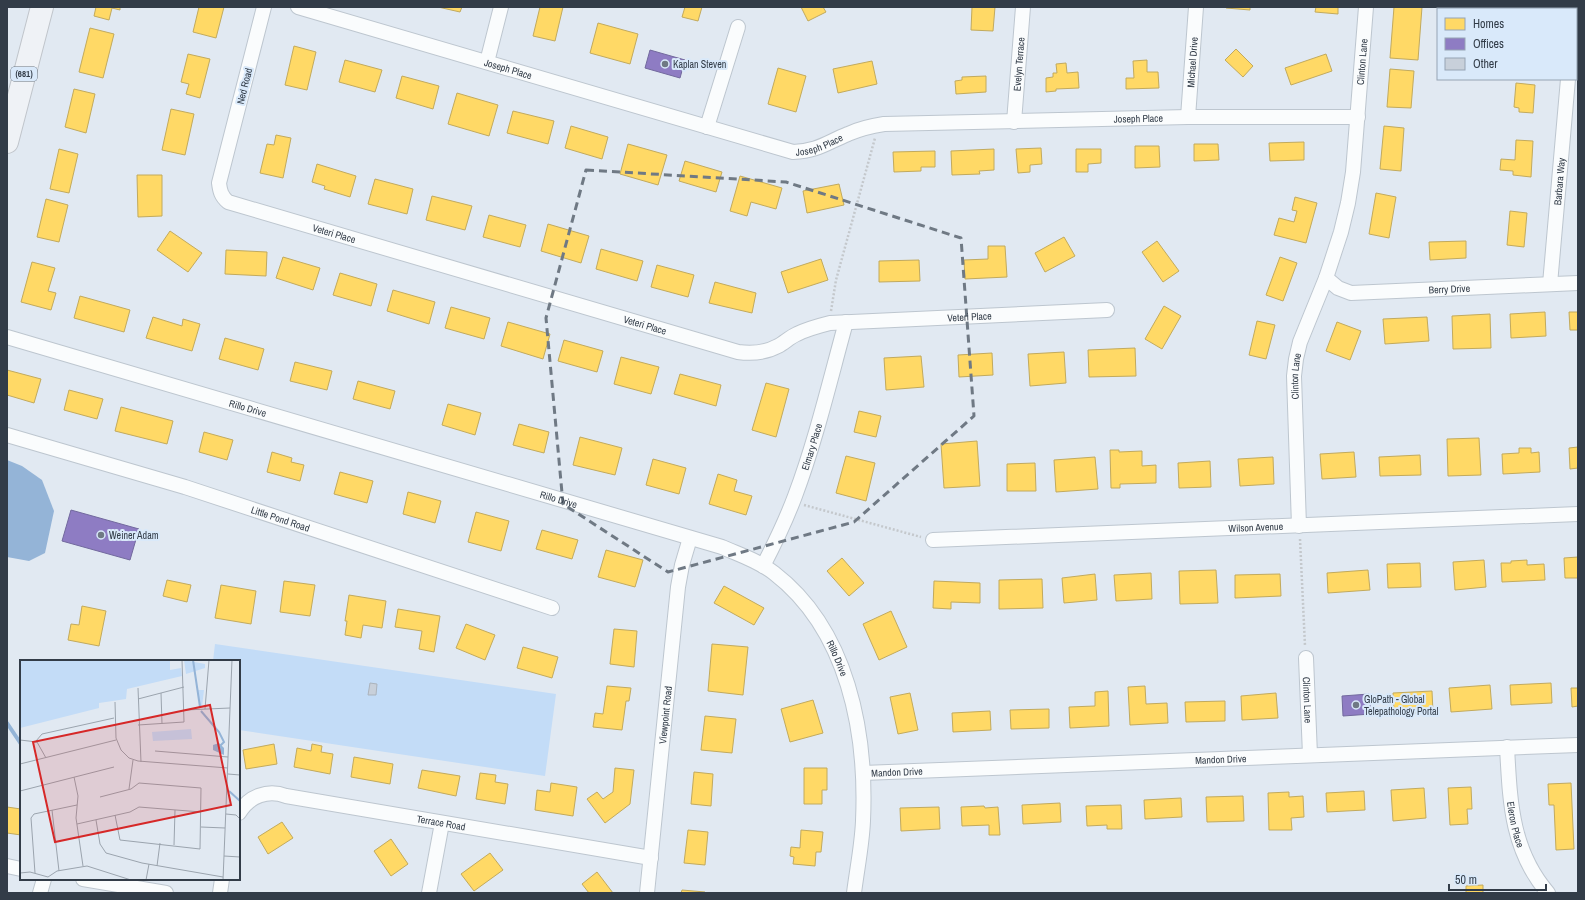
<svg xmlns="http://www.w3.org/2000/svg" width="1585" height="900" viewBox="0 0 1585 900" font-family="'Archivo Narrow',sans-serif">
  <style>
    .green { fill: #c3dcf7 }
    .water { fill: #94b4d7 }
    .homes { fill: #ffd966; stroke: #c2aa5d }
    .offices { fill: #8e7cc3; stroke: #72699e }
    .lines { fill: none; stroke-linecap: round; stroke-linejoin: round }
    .stream { stroke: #94b4d7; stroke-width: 4 }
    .building { fill: #c8d0da; stroke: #abb3bc }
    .street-casing { stroke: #bdc6cf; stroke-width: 16 }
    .primary-casing { stroke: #c0c5cb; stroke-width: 24 }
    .path { stroke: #c4c8cc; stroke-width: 2.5; stroke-dasharray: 2 2; stroke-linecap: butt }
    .street { stroke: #fafcfd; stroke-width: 14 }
    .primary { stroke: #eff2f6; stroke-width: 22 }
    .marked { fill: none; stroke: #6f7984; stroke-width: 3; stroke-dasharray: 8 5; stroke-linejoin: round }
    .poi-dot { fill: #6f7984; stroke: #d9e9fa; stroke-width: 1.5 }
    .labels { text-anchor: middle; stroke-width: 4; stroke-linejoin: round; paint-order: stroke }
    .shield { fill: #d9e9fa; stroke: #64707d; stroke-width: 1 }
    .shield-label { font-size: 9px; font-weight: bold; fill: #323c48 }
    .street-label { font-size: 10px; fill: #323c48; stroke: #d9e9fa }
    .poi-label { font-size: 10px; fill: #323c48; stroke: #d9e9fa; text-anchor: start }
    .inset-river { fill: none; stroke: #94b4d7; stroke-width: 2 }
    .inset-road { fill: none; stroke: #9ba4ae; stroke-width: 1 }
    .view { fill: #d62828; fill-opacity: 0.15; stroke: #d62828; stroke-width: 2 }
    .inset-edge { fill: none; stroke: #323c48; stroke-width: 2 }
  </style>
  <rect width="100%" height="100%" fill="#e1e9f2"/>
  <!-- green -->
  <path class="green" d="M215 644 556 694 545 776 239 730V661H213Z"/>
  <!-- water -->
  <path class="water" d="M7 460 22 466 42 480 54 511 45 553 29 561 7 557Z"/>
  <!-- homes -->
  <g class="homes">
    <path d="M96 7H120V10L112 8 109 20 94 16Z"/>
    <path d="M199 7H224L216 38 193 32Z"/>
    <path d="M438 7H462L460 12Z"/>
    <path d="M540 7H563L555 41 533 36Z"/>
    <path d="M685 7H702L698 21 682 17Z"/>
    <path d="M801 7H823L826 12 808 21Z"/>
    <path d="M972 7H995L993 31 971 30Z"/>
    <path d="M1226 7H1250V10L1226 8Z"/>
    <path d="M1316 7H1338V14L1315 12Z"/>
    <path d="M1394 7H1422L1418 60 1390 58Z"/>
    <path d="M598 23 638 34 630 64 590 53Z"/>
    <path d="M90 28 114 34 103 78 79 72Z"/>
    <path d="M294 46 316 52 307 90 285 85Z"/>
    <path d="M1236 49 1253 66 1243 77 1225 60Z"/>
    <path d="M188 54 210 59 200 98 186 94 189 84 181 82Z"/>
    <path d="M1326 54 1332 71 1291 85 1285 68Z"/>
    <path d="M345 60 382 70 375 92 339 82Z"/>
    <path d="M1147 60V72H1158L1159 88 1126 89V78H1134L1133 61Z"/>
    <path d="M872 61 877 84 838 93 833 69Z"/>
    <path d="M1066 63 1067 73 1078 72 1079 88 1056 89V91L1046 92V78L1053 77V73H1057L1056 64Z"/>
    <path d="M778 68 806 76 796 112 768 104Z"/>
    <path d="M1390 69 1414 71 1411 108 1387 107Z"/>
    <path d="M402 76 439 86 433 109 396 98Z"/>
    <path d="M986 76V92L956 94 955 81 962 80V77Z"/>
    <path d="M1516 83 1535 85 1533 113 1519 112V108L1514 107Z"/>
    <path d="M74 89 95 94 86 133 65 127Z"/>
    <path d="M457 93 498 105 489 136 448 124Z"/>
    <path d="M171 109 194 114 185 155 162 150Z"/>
    <path d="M513 111 554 121 548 144 507 133Z"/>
    <path d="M571 126 608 137 602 159 565 148Z"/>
    <path d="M1384 126 1404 128 1401 171 1380 169Z"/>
    <path d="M276 135 291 138 283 178 260 173 267 144 274 145Z"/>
    <path d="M1516 140 1533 141 1531 177 1513 175V171L1500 170 1501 159 1515 160Z"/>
    <path d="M1304 142V160L1270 161 1269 143Z"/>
    <path d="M628 144 667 155 658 185 620 174Z"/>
    <path d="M1194 144H1218L1219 160 1194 161Z"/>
    <path d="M1135 146H1159L1160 167 1135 168Z"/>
    <path d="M1041 148 1042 164 1030 165V172L1018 173 1016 149Z"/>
    <path d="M59 149 78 154 69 193 50 189Z"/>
    <path d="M994 149V170L979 171 980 174 952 175 951 151Z"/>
    <path d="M1076 149H1101V163L1088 164V172H1076Z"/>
    <path d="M935 151V167H921V171L894 172 893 152Z"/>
    <path d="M685 161 722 172 716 192 679 181Z"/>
    <path d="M317 164 356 176 350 197 324 189 325 186 312 182Z"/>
    <path d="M137 175H162V216L138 217Z"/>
    <path d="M740 176 782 188 776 209 751 202 747 216 730 211Z"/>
    <path d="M375 179 413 189 407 214 368 204Z"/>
    <path d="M839 184 844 205 807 213 803 191Z"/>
    <path d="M1376 193 1396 197 1389 238 1369 234Z"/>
    <path d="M432 196 472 206 465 230 426 220Z"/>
    <path d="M1295 197 1317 203 1306 243 1274 235 1279 218 1294 222 1297 211 1292 210Z"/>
    <path d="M46 199 68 205 59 242 37 237Z"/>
    <path d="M1510 211 1527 213 1524 247 1507 245Z"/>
    <path d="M489 215 526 225 520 247 483 237Z"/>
    <path d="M548 224 589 236 581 263 541 251Z"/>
    <path d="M170 231 202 253 188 272 157 250Z"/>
    <path d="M1064 237 1075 256 1045 272 1035 253Z"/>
    <path d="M1157 241 1179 271 1163 282 1142 252Z"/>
    <path d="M1466 241V258L1430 260 1429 242Z"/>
    <path d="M988 246H1005L1007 277 965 279 964 260 988 259Z"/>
    <path d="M601 249 643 261 637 281 596 269Z"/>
    <path d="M226 250 267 252 266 276 225 274Z"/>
    <path d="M283 257 320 268 313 290 276 278Z"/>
    <path d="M1280 257 1297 263 1283 301 1266 295Z"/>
    <path d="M821 259 828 280 788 293 781 272Z"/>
    <path d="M919 260 920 281 879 282V261Z"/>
    <path d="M32 262 55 268 48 291 56 293 51 310 21 302Z"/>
    <path d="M657 265 694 275 688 297 651 287Z"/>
    <path d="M340 273 377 284 371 306 333 295Z"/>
    <path d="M715 282 756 293 752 313 709 303Z"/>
    <path d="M393 290 435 302 429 324 387 311Z"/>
    <path d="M80 296 130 310 124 332 74 318Z"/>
    <path d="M1164 306 1181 316 1162 349 1145 339Z"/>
    <path d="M451 307 490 318 484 339 445 328Z"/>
    <path d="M1545 312 1546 336 1511 338 1510 314Z"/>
    <path d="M1569 312H1578V330H1570Z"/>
    <path d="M1490 314 1491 348 1453 349 1452 316Z"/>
    <path d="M153 317 182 326 183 319 200 324 192 351 146 338Z"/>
    <path d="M1427 317 1429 341 1385 344 1383 319Z"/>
    <path d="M1257 321 1275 325 1266 359 1249 355Z"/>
    <path d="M508 322 550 334 543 359 501 346Z"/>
    <path d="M1337 322 1361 331 1350 360 1326 351Z"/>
    <path d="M225 338 264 349 258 370 219 359Z"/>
    <path d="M564 340 603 351 597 372 558 361Z"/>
    <path d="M1135 348 1136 376 1089 377 1088 350Z"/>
    <path d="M1064 352 1066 383 1030 386 1028 354Z"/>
    <path d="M992 353 993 375 959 377 958 355Z"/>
    <path d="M921 356 924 387 886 390 884 358Z"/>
    <path d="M621 357 659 367 651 394 614 384Z"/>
    <path d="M295 362 332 371 327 390 290 381Z"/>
    <path d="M7 370 41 379 34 403 7 395Z"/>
    <path d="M680 374 721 385 716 406 674 394Z"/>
    <path d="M358 381 395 391 390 409 353 399Z"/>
    <path d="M766 383 789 389 776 437 752 430Z"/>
    <path d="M69 390 103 399 97 419 64 410Z"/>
    <path d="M448 404 481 413 475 435 442 425Z"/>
    <path d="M121 407 173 421 167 444 115 431Z"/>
    <path d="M859 411 881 416 876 437 854 432Z"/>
    <path d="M519 424 549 432 544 453 513 445Z"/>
    <path d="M204 432 233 440 227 460 199 452Z"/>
    <path d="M580 437 622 448 615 475 573 465Z"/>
    <path d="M1479 438 1481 475 1448 476 1447 439Z"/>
    <path d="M977 441 980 486 944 488 941 444Z"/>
    <path d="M1578 447V468L1570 469 1569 448Z"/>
    <path d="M1519 448H1531V453L1539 452 1540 472 1503 474 1502 454 1519 453Z"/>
    <path d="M1110 450H1119V452L1142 451V466L1156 465V483L1120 484V488H1111Z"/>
    <path d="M272 452 292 458 291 462 304 465 300 481 267 472Z"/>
    <path d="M1354 452 1356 477 1322 479 1320 454Z"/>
    <path d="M1420 455 1421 475 1380 476 1379 457Z"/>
    <path d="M846 456 875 463 866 501 836 493Z"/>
    <path d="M1095 457 1098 489 1056 492 1054 460Z"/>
    <path d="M1273 457 1274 484 1240 486 1238 459Z"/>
    <path d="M653 459 686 468 679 494 646 485Z"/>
    <path d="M1210 461 1211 487 1179 488 1178 463Z"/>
    <path d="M1035 463 1036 491H1007V464Z"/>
    <path d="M340 472 373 481 367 503 334 494Z"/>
    <path d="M718 474 737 480 734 491 752 496 746 515 709 504Z"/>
    <path d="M408 492 441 501 435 523 403 514Z"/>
    <path d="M476 512 509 521 501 551 468 542Z"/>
    <path d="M542 530 578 540 572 559 536 549Z"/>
    <path d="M606 550 643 560 635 587 598 577Z"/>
    <path d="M1578 557V578H1565L1564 558Z"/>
    <path d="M842 558 864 583 849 596 827 571Z"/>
    <path d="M1484 560 1486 587 1455 590 1453 562Z"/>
    <path d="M1527 560V565L1544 564 1545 580 1502 582 1501 563H1511V561Z"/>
    <path d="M1420 563 1421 587 1388 588 1387 564Z"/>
    <path d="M1216 570 1218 603 1180 604 1179 571Z"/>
    <path d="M1368 570 1370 590 1328 593 1327 573Z"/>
    <path d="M1151 573 1152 599 1116 601 1114 575Z"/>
    <path d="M1095 574 1097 600 1064 603 1062 578Z"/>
    <path d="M1280 574 1281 596 1235 598V575Z"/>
    <path d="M1042 579 1043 608 999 609V580Z"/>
    <path d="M167 580 191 585 187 602 163 596Z"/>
    <path d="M284 581 315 585 310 616 280 612Z"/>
    <path d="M934 581 980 583V603L951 602V609L933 608Z"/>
    <path d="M221 585 256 591 251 624 215 618Z"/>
    <path d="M724 586 764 608 754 625 714 603Z"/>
    <path d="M349 595 386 601 382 628 363 625 361 638 345 635 347 621H345Z"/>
    <path d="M82 606 106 611 99 646 68 640 71 624 79 625Z"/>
    <path d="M398 609 440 616 434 652 419 649 422 631 395 627Z"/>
    <path d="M891 611 907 647 879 660 863 624Z"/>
    <path d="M466 624 495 635 485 660 456 648Z"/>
    <path d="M614 629 637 631 634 667 610 664Z"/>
    <path d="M712 644 748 647 743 695 708 691Z"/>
    <path d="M523 647 558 657 552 678 517 668Z"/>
    <path d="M1551 683 1552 703 1511 705 1510 685Z"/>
    <path d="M1490 685 1492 709 1451 712 1449 688Z"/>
    <path d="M607 686 631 688 629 701H626L622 730 593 727 595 713 603 714Z"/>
    <path d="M1145 686 1146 704 1167 703 1168 723 1130 725 1128 687Z"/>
    <path d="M1571 688H1578V706L1572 707Z"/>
    <path d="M1108 691 1109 726 1070 728 1069 707 1095 706V692Z"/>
    <path d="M1432 691 1433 712 1394 714 1393 693Z"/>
    <path d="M910 693 918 730 898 734 890 697Z"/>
    <path d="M1276 693 1278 718 1242 720 1241 696Z"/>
    <path d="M813 700 823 733 790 742 781 709Z"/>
    <path d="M1225 701V721L1186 722 1185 702Z"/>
    <path d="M1049 709V728L1011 729 1010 710Z"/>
    <path d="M990 711 991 730 953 732 952 713Z"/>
    <path d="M705 716 736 719 732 753 701 750Z"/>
    <path d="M274 744 277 764 246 769 243 750Z"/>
    <path d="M312 744 322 746 321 752 333 754 330 774 294 767 297 748 311 751Z"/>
    <path d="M354 757 393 764 390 784 351 777Z"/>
    <path d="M615 768 634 770 630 804 605 823 587 799 597 792 603 799 613 792Z"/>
    <path d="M804 768H827V790H822V804H804Z"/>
    <path d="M422 770 460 776 456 796 418 788Z"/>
    <path d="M694 772 713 774 711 806 691 804Z"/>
    <path d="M480 773 496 775 495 782 508 784 505 804 476 799Z"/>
    <path d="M551 783 577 787 573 816 535 810 537 790 550 792Z"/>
    <path d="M1571 783 1574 849 1556 850 1554 805H1549L1548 784Z"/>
    <path d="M1471 787 1472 809H1467L1468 824 1450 825 1448 788Z"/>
    <path d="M1424 788 1426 818 1393 821 1391 790Z"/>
    <path d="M1364 791 1365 810 1327 812 1326 793Z"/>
    <path d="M1289 792V797L1303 796 1304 817 1291 818 1292 830H1269L1268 793Z"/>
    <path d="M1243 796 1244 821 1207 822 1206 797Z"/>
    <path d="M1181 798 1182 817 1145 819 1144 800Z"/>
    <path d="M1060 803 1061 822 1023 824 1022 805Z"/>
    <path d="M1121 805 1122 829H1107V825L1087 826 1086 806Z"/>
    <path d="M984 806 985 808 998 807 1000 835H989V825L962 826 961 807Z"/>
    <path d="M7 807 21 809V835L7 833Z"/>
    <path d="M939 807 940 829 901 831 900 808Z"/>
    <path d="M282 822 293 838 268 854 258 837Z"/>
    <path d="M688 830 708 832 705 865 684 863Z"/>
    <path d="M801 830 823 832 821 852H816L815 866 793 864 794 857 790 856 791 847 800 848Z"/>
    <path d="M391 839 408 864 391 876 374 851Z"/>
    <path d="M490 853 503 870 474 891 461 874Z"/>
    <path d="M597 872 613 893H589L582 884Z"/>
    <path d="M1483 885V893H1502H1466V886Z"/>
    <path d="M682 890 705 892V893H681Z"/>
  </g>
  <!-- offices -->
  <g class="offices">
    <path d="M650 50 685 60 680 78 645 68Z"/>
    <path d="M71 510 139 529 130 560 62 541Z"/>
    <path d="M1369 694 1371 714 1343 716 1342 696Z"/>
  </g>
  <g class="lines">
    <!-- stream -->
    <path class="stream" d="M7 723 21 744"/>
  </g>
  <!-- building -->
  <path class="building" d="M370 683 377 684 376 695H368Z"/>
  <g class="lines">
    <!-- street casing -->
    <g class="street-casing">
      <g id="street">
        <path id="s1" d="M264 7 219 183C220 191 221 196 228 202L738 352C752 354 765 353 778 346 784 343 790 337 797 334 807 329 818 326 830 323L1107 310"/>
        <path id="s2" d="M298 7 793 152C818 151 826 143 848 134 859 129 871 126 884 124L1188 117H1358"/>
        <path d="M1574 9V7"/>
        <path d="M487 62 501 7"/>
        <path id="s3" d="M1188 117 1196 7"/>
        <path id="s4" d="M1014 122 1023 7"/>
        <path d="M707 127 738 27"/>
        <path id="s5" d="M1326 278 1338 288 1351 293 1578 283"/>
        <path id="s6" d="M1550 284 1568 79"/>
        <path id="s7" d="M7 337 722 547C740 555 759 561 774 573 848 630 867 732 863 821 862 845 857 869 854 893"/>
        <path id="s8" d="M7 435 185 487 552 608"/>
        <path id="s9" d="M1299 526 1294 376 1296 359 1300 342 1326 278 1341 232 1348 203 1353 172 1366 7"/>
        <path id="s10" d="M933 540 1578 514"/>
        <path id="s11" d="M763 566C775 543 786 520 795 496 816 440 830 380 846 322"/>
        <path id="s12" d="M1306 658 1310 755"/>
        <path id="s13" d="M1507 747C1510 801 1511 850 1548 893"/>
        <path id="s14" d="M863 773 1578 745"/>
        <path id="s15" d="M239 813C249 796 268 789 286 796L651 858"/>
        <path d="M7 866 21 869"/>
        <path d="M83 879 166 893"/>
        <path d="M40 893 44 879"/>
        <path d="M220 893 222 879"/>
        <path d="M429 893 442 823"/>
        <path id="s16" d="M647 893 678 587 682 565 690 538"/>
      </g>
    </g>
    <!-- primary casing -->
    <g class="primary-casing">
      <path id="primary" d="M7 142 42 7"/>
    </g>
    <!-- path -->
    <g class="path">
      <path d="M831 311 836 280 875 138"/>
      <path d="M804 505 921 537"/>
      <path d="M1300 539 1305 646"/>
    </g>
    <!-- street -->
    <use href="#street" class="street"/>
    <!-- primary -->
    <use href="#primary" class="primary"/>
  </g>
  <!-- marked area -->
  <path class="marked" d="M586 170 786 182 961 238 974 416 854 522 668 572 563 504 546 318Z"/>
  <!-- markers -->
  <g class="poi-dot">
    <circle cx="665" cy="64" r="4"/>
    <circle cx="101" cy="535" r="4"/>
    <circle cx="1356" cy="705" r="4"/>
  </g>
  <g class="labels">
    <!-- shield labels -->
    <rect class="shield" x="11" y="67" width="26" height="14" rx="3"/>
    <g class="shield-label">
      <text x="24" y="77">(681)</text>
    </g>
    <!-- street labels -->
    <g class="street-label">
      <text dy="4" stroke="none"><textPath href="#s3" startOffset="55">Michael Drive</textPath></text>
      <text dy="4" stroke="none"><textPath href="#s9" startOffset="474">Clinton Lane</textPath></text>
      <text dy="4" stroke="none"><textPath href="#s4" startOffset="58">Evelyn Terrace</textPath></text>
      <text dy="4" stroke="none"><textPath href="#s2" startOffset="219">Joseph Place</textPath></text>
      <text transform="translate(244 86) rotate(-76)" y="4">Ned Road</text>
      <text dy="4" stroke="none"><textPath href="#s2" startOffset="866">Joseph Place</textPath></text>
      <text dy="4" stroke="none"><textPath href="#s2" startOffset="543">Joseph Place</textPath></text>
      <text dy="4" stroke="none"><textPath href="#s6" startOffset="103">Barbara Way</textPath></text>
      <text dy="4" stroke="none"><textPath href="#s1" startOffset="314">Veteri Place</textPath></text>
      <text dy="4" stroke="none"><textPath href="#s5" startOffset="128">Berry Drive</textPath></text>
      <text dy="4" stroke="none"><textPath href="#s1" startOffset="973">Veteri Place</textPath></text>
      <text dy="4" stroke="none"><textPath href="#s1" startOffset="638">Veteri Place</textPath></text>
      <text dy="4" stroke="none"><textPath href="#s9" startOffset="150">Clinton Lane</textPath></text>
      <text dy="4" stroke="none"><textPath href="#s7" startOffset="251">Rillo Drive</textPath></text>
      <text dy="4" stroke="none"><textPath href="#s11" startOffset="129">Elmary Place</textPath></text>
      <text dy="4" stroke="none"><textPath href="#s7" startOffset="575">Rillo Drive</textPath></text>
      <text dy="4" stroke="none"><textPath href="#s8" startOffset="286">Little Pond Road</textPath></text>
      <text dy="4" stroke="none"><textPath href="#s10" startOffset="323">Wilson Avenue</textPath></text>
      <text dy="4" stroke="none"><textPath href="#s7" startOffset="911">Rillo Drive</textPath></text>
      <text dy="4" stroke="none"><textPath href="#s12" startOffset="42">Clinton Lane</textPath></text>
      <text dy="4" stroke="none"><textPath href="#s16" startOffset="179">Viewpoint Road</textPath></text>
      <text dy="4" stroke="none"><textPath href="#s14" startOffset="358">Mandon Drive</textPath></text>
      <text dy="4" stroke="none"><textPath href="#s14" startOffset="34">Mandon Drive</textPath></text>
      <text dy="4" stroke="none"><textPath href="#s15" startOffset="212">Terrace Road</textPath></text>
      <text dy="4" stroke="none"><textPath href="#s13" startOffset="78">Eleron Place</textPath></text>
    </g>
    <!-- poi labels -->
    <g class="poi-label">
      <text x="673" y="68">Kaplan Steven</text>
      <text x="109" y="539">Weiner Adam</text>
      <text x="1364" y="703">GloPath - Global<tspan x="1364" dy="12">Telepathology Portal</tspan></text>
    </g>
  </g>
  <!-- overview -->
  <g transform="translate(20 660)">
    <rect width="220" height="220" fill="#e1e9f2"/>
    <path d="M0 0H150V10L161 8 162 16 107 29 106 39 79 43V48L0 68ZM164 0 185 4V8L166 14ZM177 30H184L182 47H180ZM171 69 172 79 133 81 132 72Z" fill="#c3dcf7"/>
    <path d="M199 83 204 88V95L193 90V85Z" fill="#94b4d7"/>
    <path class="inset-river" d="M173 0 180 47M181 51 199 72 204 82 200 86M209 131 220 141"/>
    <path class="inset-road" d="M118 28 121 102M141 33 142 64M118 39 164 27M95 42 96 78 101 90 109 98 118 101 208 108M185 49 189 0M165 50 210 48M118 65 164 62 162 0M0 80 17 82 26 98M16 81 22 74 94 58M135 91 208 97M0 104 96 80M208 114 220 115M54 117 58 136 56 158 63 206M109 129 113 100M0 131 94 107M80 137 111 129 119 123 181 128 180 189 100 180 95 155M32 150 39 211M206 154 216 155 220 159M76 160 80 184 86 193 122 203 203 217M57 164 110 152 119 147 181 152M181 167 205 168M154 185 155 150M204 196 220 197M137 206 140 183M0 213 10 212 28 217 37 211 67 206 111 220M15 213 11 158 14 154 57 145M126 220 129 204M203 220 212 0"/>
    <path class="view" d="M190 45 211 145 35 182 13 82Z"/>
    <rect width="220" height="220" class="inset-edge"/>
  </g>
  <!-- border -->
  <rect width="1585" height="900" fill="none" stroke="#323c48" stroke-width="16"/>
  <!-- legend -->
  <rect x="1437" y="8" width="140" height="72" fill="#d9e9fa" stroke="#96a4b3"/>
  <rect x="1445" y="18" width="20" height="12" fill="#ffd966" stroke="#96a4b3"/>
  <text x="1473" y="28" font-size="12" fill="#323c48">Homes</text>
  <rect x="1445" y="38" width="20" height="12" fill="#8e7cc3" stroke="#96a4b3"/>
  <text x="1473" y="48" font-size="12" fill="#323c48">Offices</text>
  <rect x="1445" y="58" width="20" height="12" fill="#c8d0da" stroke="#96a4b3"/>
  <text x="1473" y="68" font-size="12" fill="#323c48">Other</text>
  <!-- scale -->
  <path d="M1449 884v6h97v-6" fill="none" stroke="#323c48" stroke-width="2"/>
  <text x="1455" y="884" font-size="12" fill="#323c48" stroke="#d9e9fa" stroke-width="3" paint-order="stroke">50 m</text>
</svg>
